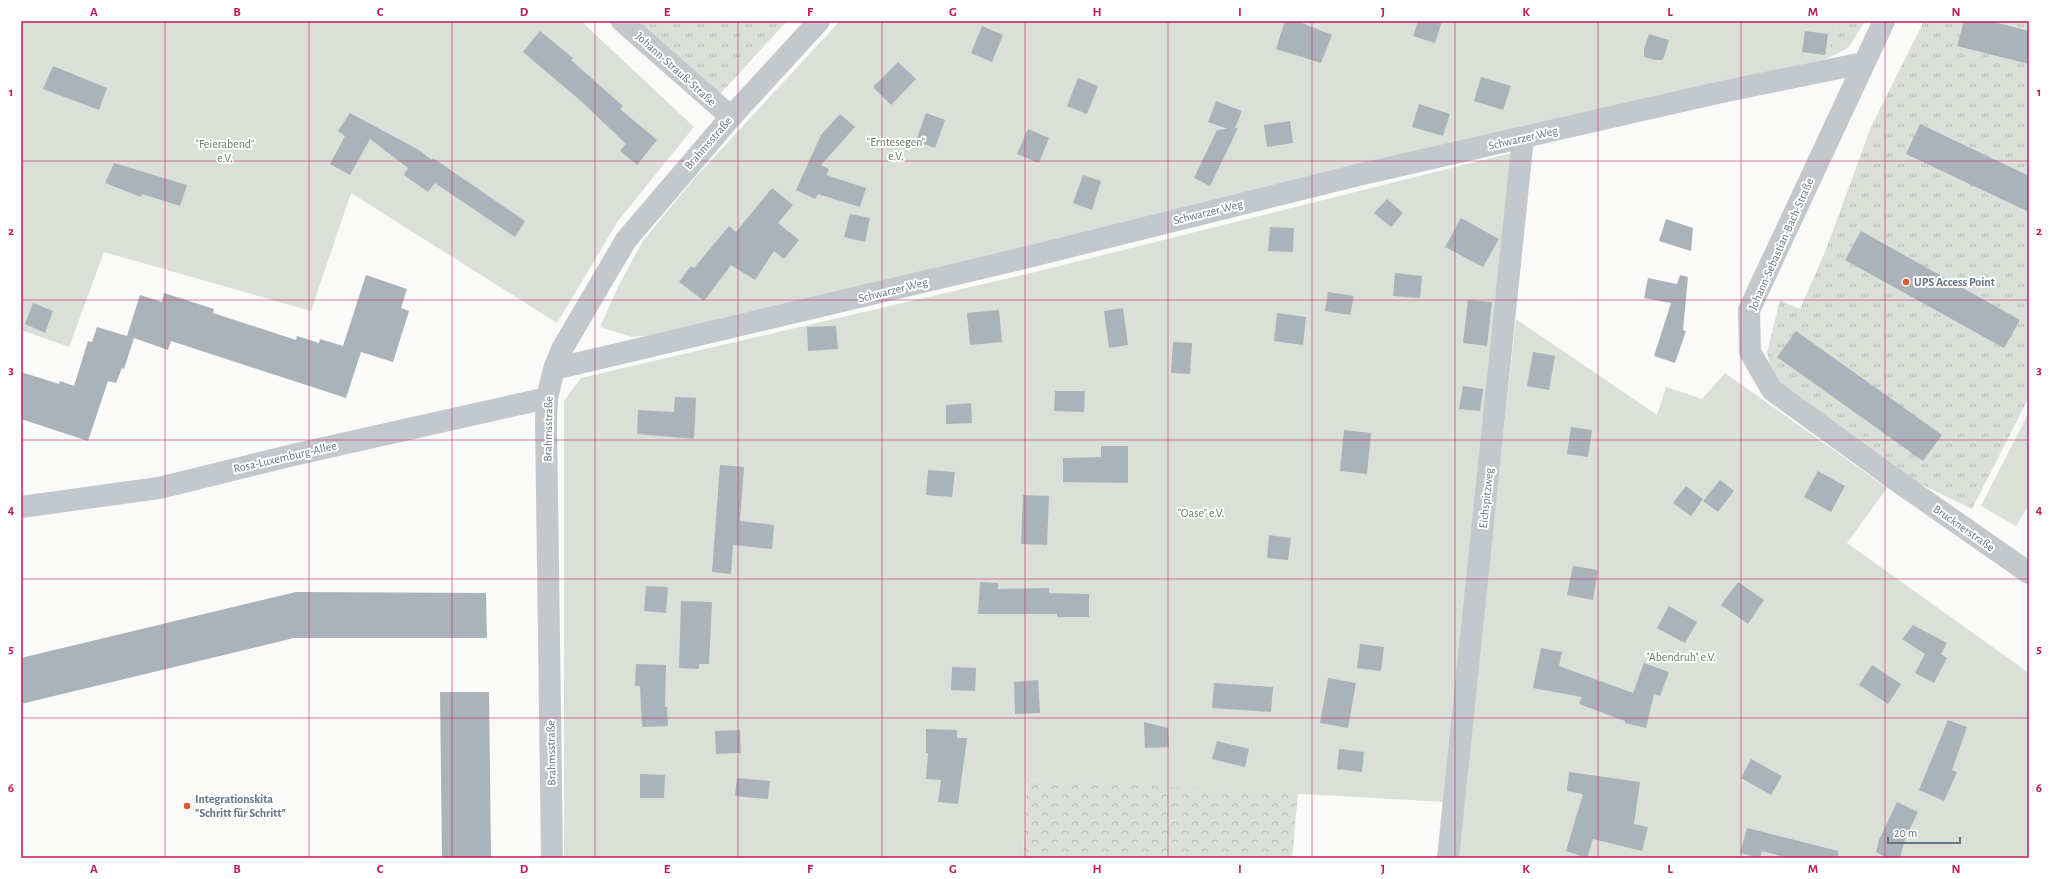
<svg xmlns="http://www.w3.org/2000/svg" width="2050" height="879" viewBox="0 0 2050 879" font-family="'Alegreya Sans',sans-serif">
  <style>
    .grass { fill: url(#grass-tufts) }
    .forest { fill: url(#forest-crowns) }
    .garden { fill: #dadfd7 }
    .building { fill: #aab3b9 }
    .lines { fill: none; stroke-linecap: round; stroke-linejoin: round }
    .minor { stroke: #c3c8cc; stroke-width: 22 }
    .tertiary { stroke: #c3c8cc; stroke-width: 22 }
    .grid { fill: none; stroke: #c2185b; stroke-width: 1; stroke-opacity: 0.55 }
    .poi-dot { fill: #e4572e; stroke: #fff; stroke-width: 1.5 }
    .labels { text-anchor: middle; stroke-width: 4; stroke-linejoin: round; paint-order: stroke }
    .street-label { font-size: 12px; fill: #657683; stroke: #fff }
    .park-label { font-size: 12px; fill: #687a64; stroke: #fff }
    .poi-label { font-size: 12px; font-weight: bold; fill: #657683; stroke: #fff; text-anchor: start }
    .neatline { fill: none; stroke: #c2185b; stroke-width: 1.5 }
    .grid-label { font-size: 13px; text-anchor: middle; font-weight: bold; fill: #c2185b }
  </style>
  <defs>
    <pattern id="grass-tufts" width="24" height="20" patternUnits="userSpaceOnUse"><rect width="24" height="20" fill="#dadfd7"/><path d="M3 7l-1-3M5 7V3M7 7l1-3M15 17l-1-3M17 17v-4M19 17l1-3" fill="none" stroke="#b4b9b4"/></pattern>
    <pattern id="forest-crowns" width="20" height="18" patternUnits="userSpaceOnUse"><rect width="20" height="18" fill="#dadfd7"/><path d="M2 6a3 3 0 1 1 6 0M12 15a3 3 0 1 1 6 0" fill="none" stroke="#b4b9b4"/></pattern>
  </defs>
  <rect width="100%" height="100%" fill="#fafaf8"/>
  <!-- grass -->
  <g class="grass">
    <path d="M639 21H787L719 95Z"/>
    <path d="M1838 21H1865L1848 48 1826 59Z"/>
    <path d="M1924 21H2029V397L1972 509 1915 481 1773 380 1767 352 1780 300 1800 309 1825 252 1871 127Z"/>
  </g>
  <!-- forest -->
  <path class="forest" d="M1027 779 1298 793 1292 858H1023Z"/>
  <!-- garden -->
  <g class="garden">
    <path d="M21 21H581L694 127 618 221 557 323 351 193 311 311 104 252 69 347 21 330Z"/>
    <path d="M840 21H1838L1826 59 1234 195 694 331 632 337 600 327 619 285 643 241 692 181Z"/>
    <path d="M1515 152 1447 802 1027 779 1023 858H564V401L581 378 1031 273Z"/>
    <path d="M1516 319 1657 415 1666 387 1702 399 1725 373 1887 488 1847 543 2029 673V858H1456Z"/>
    <path d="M2029 412V505L2016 526 1981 506Z"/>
  </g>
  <!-- building -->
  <g class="building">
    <path d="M1285 21H1297L1332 35 1321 63 1276 49Z"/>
    <path d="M1418 21H1442L1435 43 1413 36Z"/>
    <path d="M1964 21H1990L2029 31V64L1957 46Z"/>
    <path d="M982 26 1003 35 992 62 971 53Z"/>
    <path d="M540 31 573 58 571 60 623 106 620 109 657 140 637 165 620 151 626 144 582 102 523 52Z"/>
    <path d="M1805 31 1828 34 1825 55 1802 52Z"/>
    <path d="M1649 34 1669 40 1663 60H1655L1644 57V49Z"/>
    <path d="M898 62 916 79 891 105 873 87Z"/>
    <path d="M53 66 107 88 99 110 43 89Z"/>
    <path d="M1481 77 1511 86 1503 110 1474 101Z"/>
    <path d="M1078 78 1098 86 1087 114 1067 106Z"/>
    <path d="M1216 101 1242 111 1235 128H1238L1210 186 1194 178 1217 130 1228 129 1208 122Z"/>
    <path d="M1419 104 1450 114 1443 136 1412 127Z"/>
    <path d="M350 113 419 150 432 160 433 158 525 221 515 237 435 183 428 192 404 175 408 168 370 139 350 175 330 164 345 136 338 131Z"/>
    <path d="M926 113 945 120 935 148 916 141Z"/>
    <path d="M840 114 855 127 821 165 829 169 826 175 866 188 860 207 818 194 815 199 796 190 821 135Z"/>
    <path d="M1290 121 1293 143 1267 147 1264 125Z"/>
    <path d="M1920 124 2029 176V212L1906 154Z"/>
    <path d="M1028 129 1049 138 1039 163 1017 154Z"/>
    <path d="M114 163 187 185 180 206 142 194 141 197 105 183Z"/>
    <path d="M1083 175 1101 181 1092 210 1073 203Z"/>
    <path d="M772 188 793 205 778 223 799 240 784 259 774 251 755 280 731 265 704 301 679 282 691 266 694 268 729 226 736 232Z"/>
    <path d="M1387 199 1403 213 1391 227 1374 213Z"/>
    <path d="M850 214 870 218 865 242 844 237Z"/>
    <path d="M1461 218 1499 239 1483 267 1445 247Z"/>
    <path d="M1666 219 1693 228 1691 251 1659 241Z"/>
    <path d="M1270 227 1294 228 1293 252 1268 251Z"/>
    <path d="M1861 231 2020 320 2004 348 1845 260Z"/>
    <path d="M1395 273 1422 276 1420 298 1393 296Z"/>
    <path d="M366 275 407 289 401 308 409 311 393 362 361 352 346 398 171 341 168 350 134 338 124 369 122 368 116 383 108 381 88 441 21 419V372L59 384 60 381 74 386 88 341 92 342 97 327 127 336 140 295 162 302 164 293 214 309 213 313 296 340 297 336 319 343 320 339 343 346Z"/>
    <path d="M1680 275 1688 277 1683 330 1686 331 1675 363 1654 356 1671 303 1644 298 1648 278 1677 284Z"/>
    <path d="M1328 292 1354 296 1350 315 1325 311Z"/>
    <path d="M1468 300 1492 302 1487 346 1463 343Z"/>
    <path d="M33 303 53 311 45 333 25 324Z"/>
    <path d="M1123 308 1128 345 1109 348 1104 311Z"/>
    <path d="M999 310 1002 342 970 345 967 313Z"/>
    <path d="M1277 313 1306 317 1303 345 1274 341Z"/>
    <path d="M836 326 838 349 808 351 807 327Z"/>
    <path d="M1796 331 1942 435 1923 461 1777 357Z"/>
    <path d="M1173 342 1192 343 1190 374 1171 373Z"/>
    <path d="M1533 352 1555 356 1549 390 1527 386Z"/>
    <path d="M1463 386 1483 389 1480 411 1459 409Z"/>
    <path d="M1055 391H1085L1084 412 1054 411Z"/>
    <path d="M675 397 696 398 694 439 637 434 638 410 674 412Z"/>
    <path d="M971 403 972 423 946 424V405Z"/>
    <path d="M1571 427 1592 430 1588 457 1567 454Z"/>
    <path d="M1344 430 1371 433 1367 474 1340 471Z"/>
    <path d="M1101 446H1128V483L1063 482V458L1101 457Z"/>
    <path d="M720 465 744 467 740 521 774 525 772 549 733 545 731 574 712 572Z"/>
    <path d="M928 470 955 472 952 497 926 495Z"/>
    <path d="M1818 471 1845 486 1831 512 1804 497Z"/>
    <path d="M1720 480 1734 491 1718 512 1703 501Z"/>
    <path d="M1686 486 1703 499 1691 516 1673 503Z"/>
    <path d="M1023 495 1049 496 1047 545 1021 544Z"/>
    <path d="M1269 535 1291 538 1288 560 1267 558Z"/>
    <path d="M1573 566 1598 570 1593 600 1567 595Z"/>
    <path d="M980 582 998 583V589L1049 588V593L1089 594V617H1057V614H978Z"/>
    <path d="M1738 582 1764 600 1748 624 1721 605Z"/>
    <path d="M646 586 668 587 666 613 644 611Z"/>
    <path d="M296 592 486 593 487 638H294L21 704V658Z"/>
    <path d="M681 601 712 602 709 664H699V669L679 668Z"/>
    <path d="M1669 606 1697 622 1685 643 1657 628Z"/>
    <path d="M1913 625 1947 643 1941 654 1947 658 1934 683 1915 673 1925 654 1902 639Z"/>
    <path d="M1360 644 1384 647 1381 671 1357 668Z"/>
    <path d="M1541 648 1562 652 1559 666 1633 693 1644 663 1669 672 1660 696 1654 694 1646 728 1625 723V721L1579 704 1582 697 1533 688Z"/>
    <path d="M636 664 666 665 665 707H667L668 726 642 727 640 686H635Z"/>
    <path d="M1872 665 1901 684 1888 704 1859 685Z"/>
    <path d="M952 667 976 668 975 691 951 690Z"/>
    <path d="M1328 678 1356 683 1348 728 1320 723Z"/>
    <path d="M1038 680 1040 713 1015 714 1014 682Z"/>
    <path d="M1214 683 1273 687 1271 712 1212 708Z"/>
    <path d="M440 692H489L491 858H442Z"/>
    <path d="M1948 720 1967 727 1952 770 1957 772 1944 801 1919 790Z"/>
    <path d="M1144 722 1168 728 1169 747 1145 748Z"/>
    <path d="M926 729 957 730V738H967L958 804 938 802 941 780 926 779 928 753H926Z"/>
    <path d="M740 730 741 753 716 754 715 731Z"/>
    <path d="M1217 741 1249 749 1245 767 1212 759Z"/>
    <path d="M1339 749 1364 752 1362 772 1337 769Z"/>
    <path d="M1751 759 1782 776 1771 795 1741 778Z"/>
    <path d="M1569 772 1640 782 1634 824 1648 827 1642 851 1593 839 1587 858 1566 851 1583 794 1567 791Z"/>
    <path d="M640 774 665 775 664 798H640Z"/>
    <path d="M737 778 770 781 768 799 735 796Z"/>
    <path d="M1897 802 1918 812 1905 839 1900 858H1887L1876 852 1879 840Z"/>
    <path d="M1747 828 1838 851V858H1789L1762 851 1760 858 1740 853Z"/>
  </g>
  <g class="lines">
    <!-- minor -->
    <g class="minor">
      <path d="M622 21 731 117"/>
      <path d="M1884 21 1749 310 1750 352 1772 390 1900 483 2029 573"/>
      <path d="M554 369 1020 259 1358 175 1717 93 1863 63"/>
      <path d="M552 858 546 420 547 398 554 369 562 349 626 240 731 117 819 21"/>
      <path d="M1448 858 1523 138"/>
    </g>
    <!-- tertiary -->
    <path class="tertiary" d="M21 507 159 488 293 455 547 398"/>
  </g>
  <!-- grid -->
  <path class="grid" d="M165 21V858M309 21V858M452 21V858M595 21V858M738 21V858M882 21V858M1025 21V858M1168 21V858M1312 21V858M1455 21V858M1598 21V858M1741 21V858M1885 21V858M21 161H2029M21 300H2029M21 440H2029M21 579H2029M21 718H2029"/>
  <!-- markers -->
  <g class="poi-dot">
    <circle cx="1906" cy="282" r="4"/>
    <circle cx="187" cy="806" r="4"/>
  </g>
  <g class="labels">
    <!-- street labels -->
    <g class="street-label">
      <text transform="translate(676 69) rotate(42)" y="4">Johann-Strauß-Straße</text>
      <text transform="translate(1523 138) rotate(-13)" y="4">Schwarzer Weg</text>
      <text transform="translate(708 143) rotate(-49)" y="4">Brahmsstraße</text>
      <text transform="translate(1208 212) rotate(-14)" y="4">Schwarzer Weg</text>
      <text transform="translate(1781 244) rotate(-66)" y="4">Johann-Sebastian-Bach-Straße</text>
      <text transform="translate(893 290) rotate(-14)" y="4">Schwarzer Weg</text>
      <text transform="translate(548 429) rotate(-89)" y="4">Brahmsstraße</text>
      <text transform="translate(285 457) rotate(-13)" y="4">Rosa-Luxemburg-Allee</text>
      <text transform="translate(1486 498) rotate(-84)" y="4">Eichspitzweg</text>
      <text transform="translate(1964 528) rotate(35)" y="4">Brucknerstraße</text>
      <text transform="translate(551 753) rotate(-91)" y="4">Brahmsstraße</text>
    </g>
    <!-- park labels -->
    <g class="park-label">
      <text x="896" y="146">"Erntesegen"<tspan x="896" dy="14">e.V.</tspan></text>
      <text x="225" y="148">"Feierabend"<tspan x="225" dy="14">e.V.</tspan></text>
      <text x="1201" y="517">"Oase" e.V.</text>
      <text x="1681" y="661">"Abendruh" e.V.</text>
    </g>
    <!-- poi labels -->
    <g class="poi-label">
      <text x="1914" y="286">UPS Access Point</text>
      <text x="195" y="803">Integrationskita<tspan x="195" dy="14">"Schritt für Schritt"</tspan></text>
    </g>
  </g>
  <!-- border -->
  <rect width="2050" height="879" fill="none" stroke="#ffffff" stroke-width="44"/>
  <!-- scale -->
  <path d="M1888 837v6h72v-6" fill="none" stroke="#657683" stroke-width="2"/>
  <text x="1894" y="837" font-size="12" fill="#657683" stroke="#ffffff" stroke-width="3" paint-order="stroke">20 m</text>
  <rect x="22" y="22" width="2006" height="835" class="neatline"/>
  <g class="grid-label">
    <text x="94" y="16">A</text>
    <text x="237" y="16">B</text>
    <text x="380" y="16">C</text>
    <text x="524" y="16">D</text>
    <text x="667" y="16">E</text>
    <text x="810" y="16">F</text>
    <text x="953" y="16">G</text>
    <text x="1097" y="16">H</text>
    <text x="1240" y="16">I</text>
    <text x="1383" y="16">J</text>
    <text x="1526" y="16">K</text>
    <text x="1670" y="16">L</text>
    <text x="1813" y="16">M</text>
    <text x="1956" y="16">N</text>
    <text x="11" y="96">1</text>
    <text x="2039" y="96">1</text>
    <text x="11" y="235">2</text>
    <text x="2039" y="235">2</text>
    <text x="11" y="374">3</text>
    <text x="2039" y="374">3</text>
    <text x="11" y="514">4</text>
    <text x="2039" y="514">4</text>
    <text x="11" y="653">5</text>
    <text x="2039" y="653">5</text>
    <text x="11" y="792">6</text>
    <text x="2039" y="792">6</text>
    <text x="94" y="873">A</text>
    <text x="237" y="873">B</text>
    <text x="380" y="873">C</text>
    <text x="524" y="873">D</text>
    <text x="667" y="873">E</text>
    <text x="810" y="873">F</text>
    <text x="953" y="873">G</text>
    <text x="1097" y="873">H</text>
    <text x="1240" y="873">I</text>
    <text x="1383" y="873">J</text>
    <text x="1526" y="873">K</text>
    <text x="1670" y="873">L</text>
    <text x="1813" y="873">M</text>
    <text x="1956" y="873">N</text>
  </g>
</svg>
